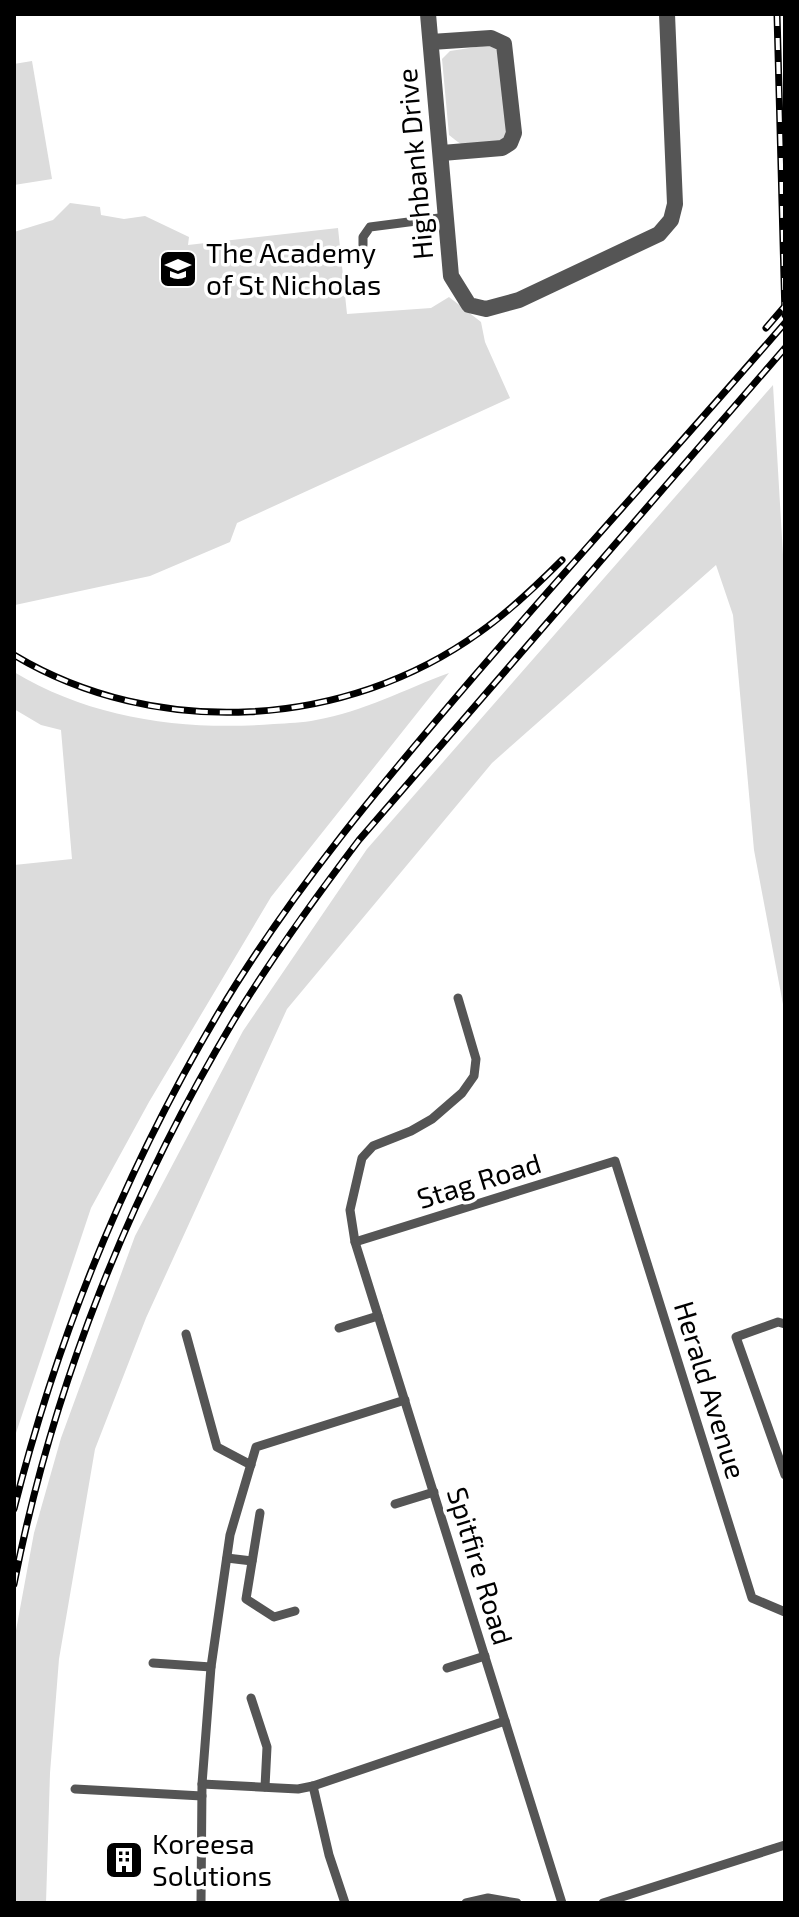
<svg xmlns="http://www.w3.org/2000/svg" width="799" height="1917" viewBox="0 0 799 1917" font-family="'Exo 2',sans-serif">
  <style>
    .green { fill: #dcdcdc }
    .lines { fill: none; stroke-linecap: round; stroke-linejoin: round }
    .service { stroke: #555; stroke-width: 9 }
    .minor { stroke: #555; stroke-width: 16 }
    .rail-casing { stroke: #000; stroke-width: 7 }
    .rail { stroke: #fff; stroke-width: 4; stroke-dasharray: 12; stroke-linecap: butt }
    .labels { text-anchor: middle; stroke-width: 7; stroke-linejoin: round; paint-order: stroke }
    .street-label { font-size: 28px; fill: #000; stroke: #fff }
    .poi-label { font-size: 28px; fill: #000; stroke: #fff; text-anchor: start }
  </style>
  <rect width="100%" height="100%" fill="#fff"/>
  <!-- green -->
  <g class="green">
    <path d="M489 45 497 50 510 131C502 144 481 148 467 146 461 145 454 139 449 135L442 59 450 51Z"/>
    <path d="M32 61 52 179 14 185V64Z"/>
    <path d="M70 203 100 207 101 215 124 219 145 216 189 237 188 245 338 228 347 314 431 308 449 297 481 322 485 342 510 398 237 523 230 542 150 576 15 605 14 232 53 220Z"/>
    <path d="M773 385 785 589V1015L754 850 733 615 716 565 492 763 287 1009 146 1318 95 1449 59 1659 50 1773 46 1903H14V1641L34 1533 61 1438 135 1236 243 1031 367 849Z"/>
    <path d="M14 672C92 719 184 731 274 724 288 723 303 723 316 720 363 712 405 689 449 673L271 897 149 1102 91 1208 14 1439V865L72 859 61 730 41 725 14 709Z"/>
  </g>
  <g class="lines">
    <!-- service -->
    <g class="service">
      <path d="M363 245V237L370 227 447 217"/>
      <path d="M458 998 476 1059 474 1076 462 1093 432 1119 411 1131 373 1146 362 1158 350 1210 355 1242 562 1903"/>
      <path d="M355 1242 615 1161 752 1598 785 1612"/>
      <path d="M785 1324 778 1322 736 1337 785 1475"/>
      <path d="M339 1328 378 1316"/>
      <path d="M186 1334 217 1447 251 1465"/>
      <path d="M395 1504 434 1492"/>
      <path d="M260 1513 246 1599 274 1617 295 1611"/>
      <path d="M227 1558 252 1561"/>
      <path d="M153 1663 211 1667"/>
      <path d="M447 1668 485 1656"/>
      <path d="M251 1698 267 1747 265 1787"/>
      <path d="M202 1784 298 1789 313 1786 505 1721"/>
      <path d="M313 1786 329 1855 345 1903"/>
      <path d="M75 1789 202 1796"/>
      <path d="M201 1903 202 1784 211 1667 230 1535 256 1447 405 1400"/>
      <path d="M466 1903 488 1898 517 1903"/>
      <path d="M603 1903 785 1845"/>
    </g>
    <!-- minor -->
    <g class="minor">
      <path d="M428 14 451 276 469 305 486 309 519 300 659 234 671 220 675 204 667 14"/>
      <path d="M431 42 491 38 504 44 514 133 510 143 502 148 442 153"/>
    </g>
    <!-- rail casing -->
    <g class="rail-casing">
      <g id="rail">
        <path d="M777 14 785 315"/>
        <path d="M766 328 785 306"/>
        <path d="M14 655C156 740 346 729 480 632 510 611 536 586 562 560"/>
        <path d="M14 1509C58 1334 127 1167 219 1012 292 890 384 781 476 674 578 556 683 441 785 323"/>
        <path d="M14 1584C53 1385 130 1193 234 1020 272 957 315 898 359 840L785 348"/>
      </g>
    </g>
    <!-- rail -->
    <use href="#rail" class="rail"/>
  </g>
  <!-- icons -->
  <defs>
    <g id="school-square" transform="scale(2)"><rect x="-9" y="-9" width="18" height="18" rx="4" fill="#000" stroke="#fff"/><path d="M0-5L7-2L0 1L-7-2ZM-4 1L0 2.5L4 1V4Q0 6-4 4Z" fill="#fff"/></g>
    <g id="building-square" transform="scale(2)"><rect x="-9" y="-9" width="18" height="18" rx="4" fill="#000" stroke="#fff"/><path d="M-4-6H4V6H1V3H-1V6H-4ZM-2.5-4.3h1.7v1.8h-1.7ZM.8-4.3h1.7v1.8H.8ZM-2.5-1h1.7V.8h-1.7ZM.8-1h1.7V.8H.8Z" fill="#fff"/></g>
  </defs>
  <g fill-rule="evenodd">
    <use href="#school-square" x="178" y="269"/>
    <use href="#building-square" x="124" y="1860"/>
  </g>
  <g class="labels">
    <!-- street labels -->
    <g class="street-label">
      <text transform="translate(415 164) rotate(-95)" y="10">Highbank Drive</text>
      <text transform="translate(479 1181) rotate(-17)" y="10">Stag Road</text>
      <text transform="translate(710 1390) rotate(73)" y="10">Herald Avenue</text>
      <text transform="translate(480 1566) rotate(73)" y="10">Spitfire Road</text>
    </g>
    <!-- poi labels -->
    <g class="poi-label">
      <text x="206" y="263">The Academy<tspan x="206" dy="32">of St Nicholas</tspan></text>
      <text x="152" y="1854">Koreesa<tspan x="152" dy="32">Solutions</tspan></text>
    </g>
  </g>
  <!-- border -->
  <rect width="799" height="1917" fill="none" stroke="#000000" stroke-width="32"/>
</svg>
